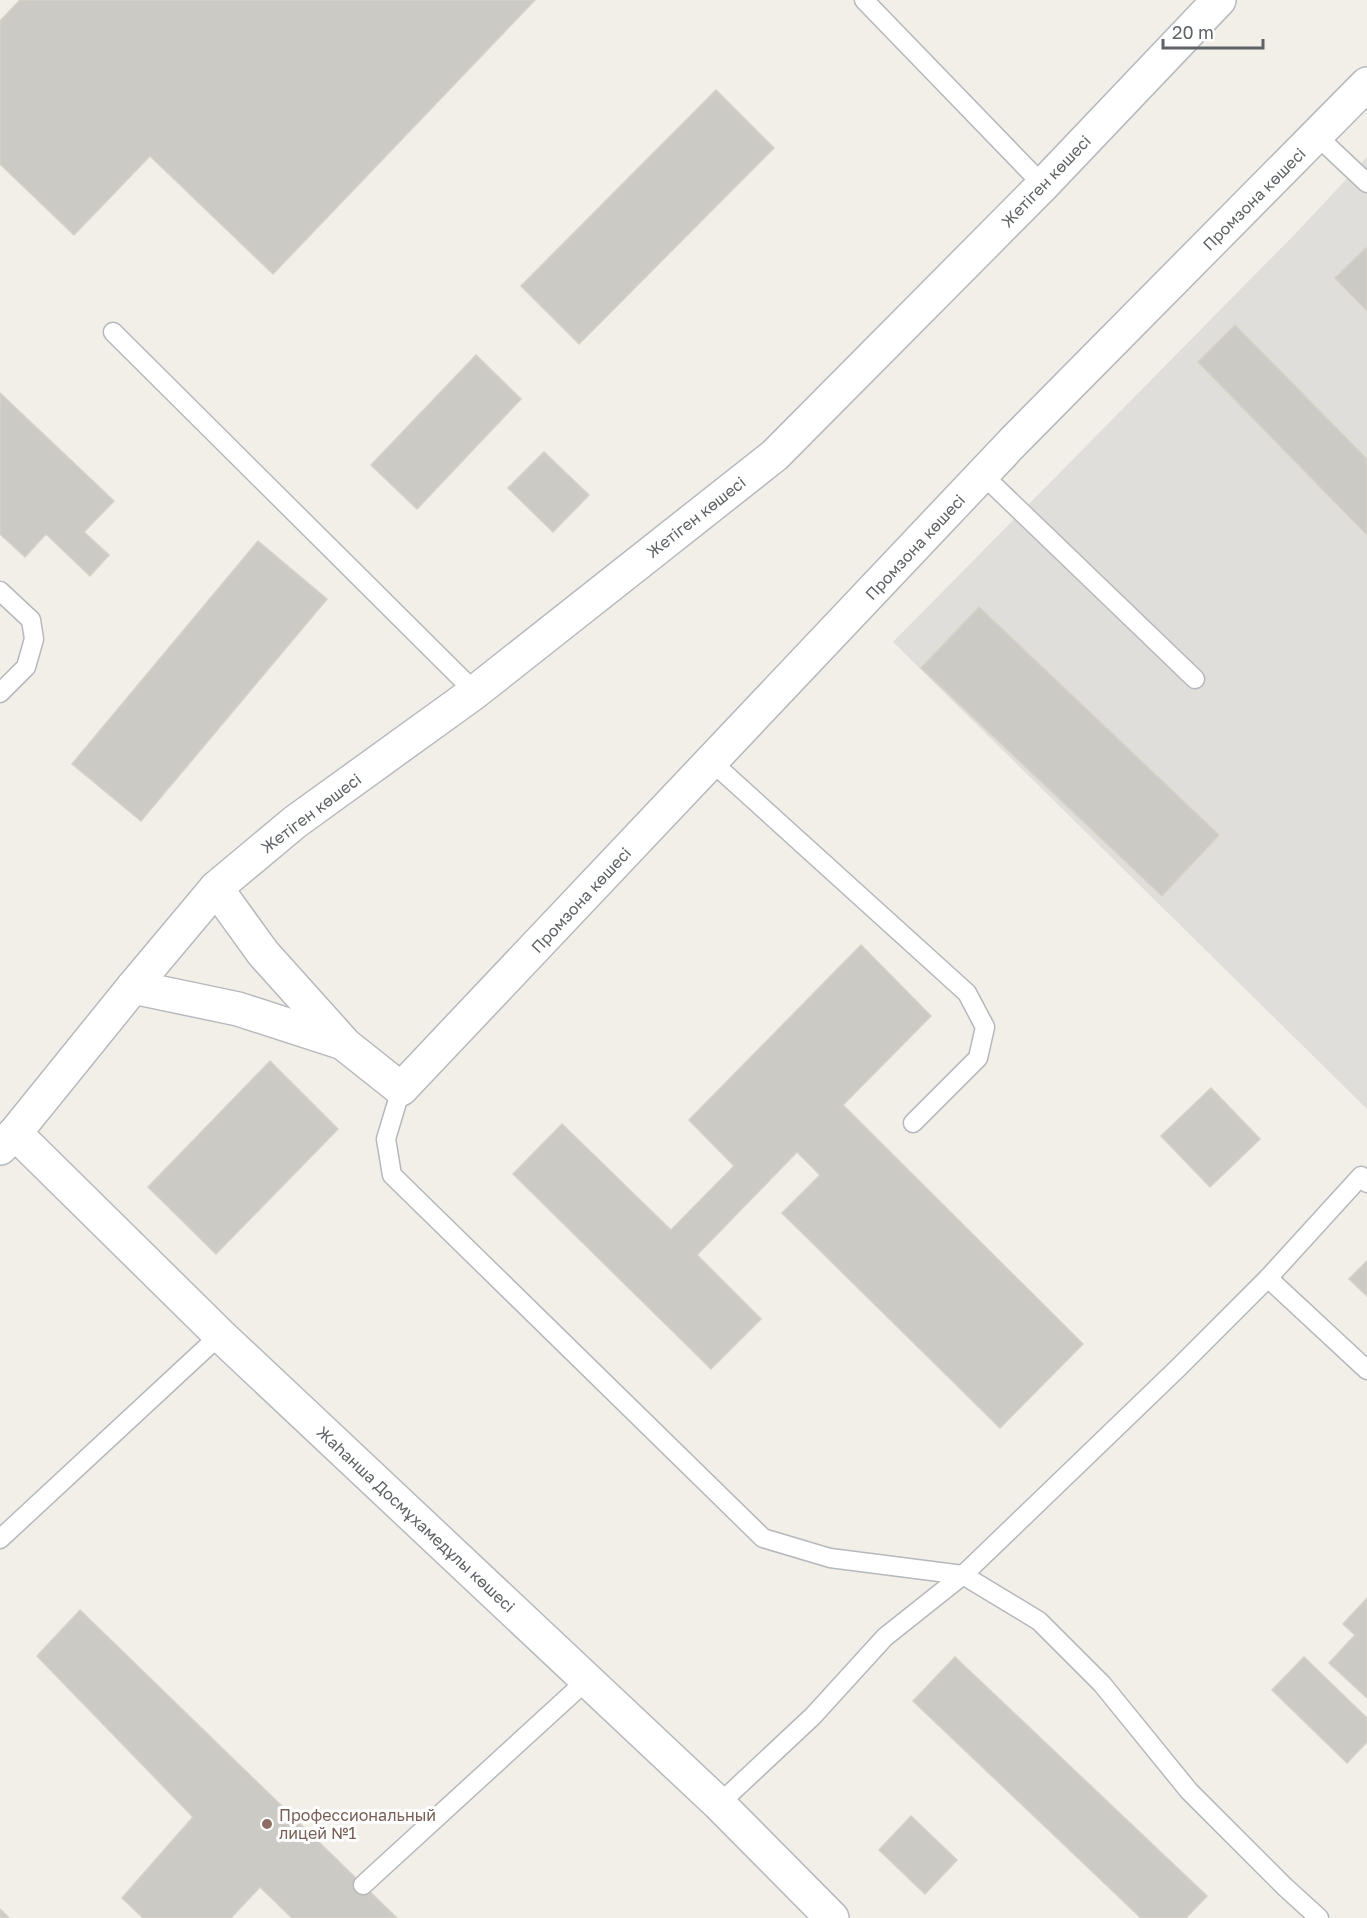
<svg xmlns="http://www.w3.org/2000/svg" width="1367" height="1918" viewBox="0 0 1367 1918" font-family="'Golos Text',sans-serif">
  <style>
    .industrial { fill: #e0deda }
    .building { fill: #cccac5; stroke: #d6d1c6; stroke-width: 1.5 }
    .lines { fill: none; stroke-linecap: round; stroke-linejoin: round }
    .lane-casing { stroke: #b5b8bc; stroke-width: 21 }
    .street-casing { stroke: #b5b8bc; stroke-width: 36 }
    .secondary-casing { stroke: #b6babf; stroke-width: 36 }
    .lane { stroke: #fff; stroke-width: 18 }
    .street { stroke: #fff; stroke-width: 33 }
    .secondary { stroke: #fff; stroke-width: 33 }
    .education-dot { fill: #8d6e63; stroke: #fff; stroke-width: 2 }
    .labels { text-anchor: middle; stroke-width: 6; stroke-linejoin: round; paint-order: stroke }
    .street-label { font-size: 16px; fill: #5f6368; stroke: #fff }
    .education-label { font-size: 16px; fill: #785e54; stroke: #fff; text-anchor: start }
  </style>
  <rect width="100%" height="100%" fill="#f1efe8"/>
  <!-- industrial -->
  <path class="industrial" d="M1367 157V1109L893 642 1296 233Z"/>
  <!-- building -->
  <g class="building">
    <path d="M20 0H535L273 274 150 156 74 235 0 164V21Z"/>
    <path d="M716 90 774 148 579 344 521 286Z"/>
    <path d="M1366 248 1367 249V311L1335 278Z"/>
    <path d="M1235 325 1367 459V535L1198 362Z"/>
    <path d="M476 355 521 399 417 509 371 465Z"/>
    <path d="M0 393 114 501 84 532 109 555 90 576 46 534 25 557 0 534Z"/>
    <path d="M544 452 589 495 553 532 508 488Z"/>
    <path d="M258 541 327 599 141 821 72 764Z"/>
    <path d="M979 607 1219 835 1162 896 921 668Z"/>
    <path d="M861 945 931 1016 843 1105 1083 1344 1000 1428 782 1213 820 1175 797 1152 697 1255 761 1319 711 1369 513 1174 562 1124 671 1230 734 1166 689 1120Z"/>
    <path d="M270 1061 338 1129 216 1254 148 1187Z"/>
    <path d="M1211 1088 1260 1139 1210 1187 1161 1136Z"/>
    <path d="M1367 1261V1296L1349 1279Z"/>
    <path d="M1367 1598V1698L1329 1663 1355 1635 1343 1624Z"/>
    <path d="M80 1610 397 1918H292L260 1887 231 1918H143L122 1898 193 1817 37 1656Z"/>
    <path d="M955 1657 1207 1896 1186 1918H1141L913 1701Z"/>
    <path d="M1304 1657 1367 1718V1742L1347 1763 1272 1690Z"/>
    <path d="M911 1816 957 1860 925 1894 879 1850Z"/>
    <path d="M0 1909 9 1918H0Z"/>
  </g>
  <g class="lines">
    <!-- lane casing -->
    <g class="lane-casing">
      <g id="lane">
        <path d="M864 0 1043 185"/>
        <path d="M1317 136 1367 183"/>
        <path d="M113 332 475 692"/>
        <path d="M983 475 1195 679"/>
        <path d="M0 591 31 620 34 639 26 667 0 693"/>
        <path d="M712 762 967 993 985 1027 978 1058 913 1123"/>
        <path d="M401 1089 386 1139 392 1175 763 1538 830 1558 963 1575 1039 1621 1102 1684 1189 1791 1285 1887 1319 1918"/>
        <path d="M1268 1278 1367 1370"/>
        <path d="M0 1539 220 1335"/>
        <path d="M719 1804 813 1716 885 1637 963 1575 1177 1369 1268 1278 1361 1176 1367 1183"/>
        <path d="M363 1885 587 1680"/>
      </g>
    </g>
    <!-- street casing -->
    <g class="street-casing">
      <g id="street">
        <path d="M216 888 263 953 342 1041"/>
        <path d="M133 987 238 1009 343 1043 401 1089 1013 442 1367 84"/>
      </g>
    </g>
    <!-- secondary casing -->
    <g class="secondary-casing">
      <g id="secondary">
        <path d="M15 1133 220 1335 719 1804 832 1918"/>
        <path d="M0 1148 15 1133 133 987 216 888 295 822 475 692 775 455 1043 185 1219 0"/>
      </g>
    </g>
    <!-- lane -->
    <use href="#lane" class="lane"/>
    <!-- street -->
    <use href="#street" class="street"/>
    <!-- secondary -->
    <use href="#secondary" class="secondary"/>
  </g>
  <!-- markers -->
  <circle class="education-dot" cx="267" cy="1824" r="6"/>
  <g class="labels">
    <!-- street labels -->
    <g class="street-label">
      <text transform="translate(1046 181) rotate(-46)" y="6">Жетіген көшесі</text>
      <text transform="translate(1254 199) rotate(-45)" y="6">Промзона көшесі</text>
      <text transform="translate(696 517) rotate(-38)" y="6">Жетіген көшесі</text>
      <text transform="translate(915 547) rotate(-47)" y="6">Промзона көшесі</text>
      <text transform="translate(311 813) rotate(-37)" y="6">Жетіген көшесі</text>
      <text transform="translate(581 900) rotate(-47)" y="6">Промзона көшесі</text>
      <text transform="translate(416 1519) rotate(43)" y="6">Жаһанша Досмұхамедұлы көшесі</text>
    </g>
    <!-- education labels -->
    <g class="education-label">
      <text x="279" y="1821">Профессиональный<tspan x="279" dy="18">лицей №1</tspan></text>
    </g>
  </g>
  <!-- scale -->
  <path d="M1163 39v9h100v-9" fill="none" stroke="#5f6368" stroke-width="3"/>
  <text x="1172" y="39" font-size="18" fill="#5f6368" stroke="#ffffff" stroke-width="4.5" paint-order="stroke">20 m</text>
</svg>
